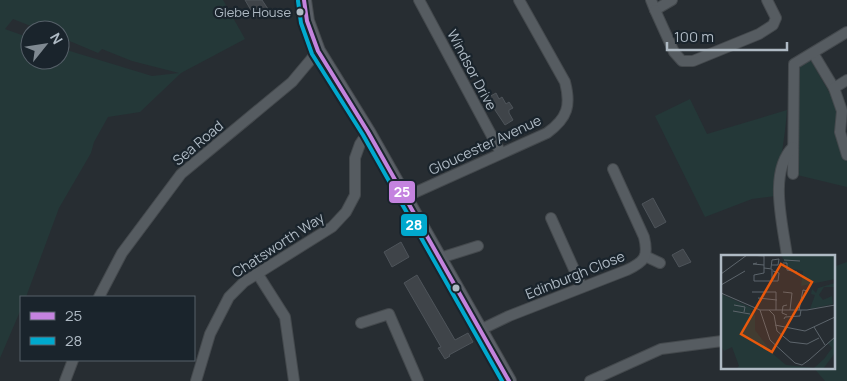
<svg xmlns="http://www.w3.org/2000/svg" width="847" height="381" viewBox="0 0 847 381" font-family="Manrope,sans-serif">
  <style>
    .green { fill: #243838; fill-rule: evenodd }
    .building { fill: #3f4449; stroke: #4e545a }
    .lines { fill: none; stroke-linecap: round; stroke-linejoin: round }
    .street-casing { stroke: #44494d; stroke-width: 12 }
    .secondary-casing { stroke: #44494d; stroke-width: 16 }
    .street { stroke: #565c61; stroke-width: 10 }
    .secondary { stroke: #5a5f66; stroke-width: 14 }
    .bus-1-casing { stroke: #1a242c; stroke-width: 8 }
    .bus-2-casing { stroke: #1a242c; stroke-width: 8 }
    .bus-1 { stroke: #c483df; stroke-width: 4 }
    .bus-2 { stroke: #00a9ce; stroke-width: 4 }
    .bus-dot { fill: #afbac4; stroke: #1a242c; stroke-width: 2 }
    .labels { text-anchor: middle; stroke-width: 4.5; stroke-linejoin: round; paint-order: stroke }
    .bus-label { font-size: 13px; fill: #afbac4; stroke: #1a242c; text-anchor: end }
    .street-label { font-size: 14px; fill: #afbac4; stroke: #1a242c }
    .inset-road { fill: none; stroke: #5d656c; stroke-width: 1 }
    .view { fill: #e8590c; fill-opacity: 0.15; stroke: #e8590c; stroke-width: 2.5 }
    .inset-edge { fill: none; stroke: #afbac4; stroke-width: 2.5 }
    .line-badge { stroke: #1a242c; stroke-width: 2 }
    .badge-label { font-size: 14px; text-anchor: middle; font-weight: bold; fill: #fff }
  </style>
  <rect width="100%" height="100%" fill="#272d32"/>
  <!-- green -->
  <g class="green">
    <path d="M0 0H223L245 39 181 73 140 112 108 117 94 142 91 153 59 208 26 297H21V309L0 358ZM13 19 41 30H60V37L98 53 102 49 132 61 179 73 152 76 60 48V60H30V38L5 29Z"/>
    <path d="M808 56 832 97 836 95 847 155V187L793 174 794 64Z"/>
    <path d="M690 99 707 134 787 110C785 139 779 167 776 196L752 199 705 217 655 116Z"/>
    <path d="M847 262V381H825L813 367H833V267Z"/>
  </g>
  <!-- building -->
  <g class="building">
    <path d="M245 0H262L268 9 255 17Z"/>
    <path d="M496 93 499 99 502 97 506 104 509 102 513 108 509 110V113L513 120 505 125 487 98Z"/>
    <path d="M653 198 666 222 655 228 642 204Z"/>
    <path d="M401 242 409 257 392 267 384 252Z"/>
    <path d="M683 249 691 262 679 267 672 255Z"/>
    <path d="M417 275 455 340 468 333 473 342 449 355 450 356 445 359 438 348 441 347 404 283Z"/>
  </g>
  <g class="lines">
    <!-- street casing -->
    <g class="street-casing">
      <g id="street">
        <path d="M419 0 501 153"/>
        <path d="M651 0 655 10 672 0"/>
        <path d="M655 10 674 52 682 61H693L759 34 773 25 776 18 767 0"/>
        <path d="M813 53 834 88"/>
        <path d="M847 80 834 88 842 111 840 132 847 155"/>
        <path d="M793 174 794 64 847 32"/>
        <path d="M405 197 547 133C568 118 571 105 565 82L519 0"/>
        <path d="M551 218 582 287"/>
        <path d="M645 256 660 263"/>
        <path d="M787 256C783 225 768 172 793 147"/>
        <path d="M440 258 478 246"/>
        <path d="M257 273 285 317 294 381"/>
        <path d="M99 297 122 253 181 174 292 82 318 51"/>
        <path d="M361 323 389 314 418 381"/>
        <path d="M480 330 509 316 627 270C644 262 649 257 644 237L613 169"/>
        <path d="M65 381 73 360"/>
        <path d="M196 381 210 334 229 297 244 282 332 227 346 212 355 195V158L360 144 368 132"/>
        <path d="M590 381 661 349 722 341"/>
      </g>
    </g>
    <!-- secondary casing -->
    <g class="secondary-casing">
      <path id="secondary" d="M304 0 307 21 318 51 368 132 509 381"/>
    </g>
    <!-- street -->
    <use href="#street" class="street"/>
    <!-- secondary -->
    <use href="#secondary" class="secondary"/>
    <!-- bus-1 casing -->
    <g class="bus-1-casing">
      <path id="bus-1" d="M304 0 307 21 318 51 368 132 509 381"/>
    </g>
    <!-- bus-2 casing -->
    <g class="bus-2-casing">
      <path id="bus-2" d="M298 1 301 23 312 54 363 135 502 381"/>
    </g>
    <!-- bus-1 -->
    <use href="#bus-1" class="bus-1"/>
    <!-- bus-2 -->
    <use href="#bus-2" class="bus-2"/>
  </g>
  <!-- markers -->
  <g class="bus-dot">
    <circle cx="300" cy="12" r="4.5"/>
    <circle cx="456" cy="288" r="4.5"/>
  </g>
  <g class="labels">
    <!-- bus labels -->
    <g class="bus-label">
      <text x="291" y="17">Glebe House</text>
    </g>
    <!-- street labels -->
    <g class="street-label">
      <text transform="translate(472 70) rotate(62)" y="5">Windsor Drive</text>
      <text transform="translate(198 143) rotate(-40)" y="5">Sea Road</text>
      <text transform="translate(485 145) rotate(-25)" y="5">Gloucester Avenue</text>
      <text transform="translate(278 245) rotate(-33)" y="5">Chatsworth Way</text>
      <text transform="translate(575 275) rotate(-22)" y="5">Edinburgh Close</text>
    </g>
  </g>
  <!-- overview -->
  <g transform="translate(721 255)">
    <rect width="114" height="114" fill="#272d32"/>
    <path d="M60 0H114V24L80 31 82 16 67 13ZM114 28V32H103L98 40 102 45 111 41 112 49 89 54 94 40 90 39 91 34 95 38 97 33ZM0 39 35 55H30V60H34V75L52 99 65 110 93 113 103 104 111 93 107 88 114 82V98L102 114H15L18 111 11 92 3 96 0 91Z" fill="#243838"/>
    <path class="inset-road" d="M29 0 43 1V13M63 5 79 6M36 8 32 9 43 10M62 8H66V15L76 17M43 13 51 14V26H33V20L43 18ZM50 13 51 5 58 4 57 10H51M0 19 26 0M51 26H57L58 18 52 16M0 30 24 16M31 37H55V55M62 37 71 38 69 55M0 38 39 55H86L114 50M37 43 56 45M13 50 24 52 23 57M39 55 49 85 74 108 81 110 88 105 114 82M48 55 53 60 56 76 69 87 86 89 98 83M78 55 82 35 87 36M12 56 29 59M66 60 61 58 62 51 66 50M63 64 64 62 79 61 80 55M54 70 84 76 114 62M93 72 104 90"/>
    <path class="view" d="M60 9 91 27 51 97 20 79Z"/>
    <rect width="114" height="114" class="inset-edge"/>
  </g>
  <g class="line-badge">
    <rect x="388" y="180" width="28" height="24" rx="5" fill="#c483df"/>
    <rect x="400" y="213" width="28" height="24" rx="5" fill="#00a9ce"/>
  </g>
  <g class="badge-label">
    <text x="402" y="197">25</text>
    <text x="414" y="230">28</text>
  </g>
  <!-- legend -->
  <rect x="20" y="296" width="175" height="65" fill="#1a242c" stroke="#566069"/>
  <rect x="30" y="312" width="25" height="8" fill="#c483df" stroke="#566069"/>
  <text x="65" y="321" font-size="15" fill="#afbac4">25</text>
  <rect x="30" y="337" width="25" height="8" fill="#00a9ce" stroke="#566069"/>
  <text x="65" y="346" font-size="15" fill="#afbac4">28</text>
  <!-- north arrow -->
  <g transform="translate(45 45) rotate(60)"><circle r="24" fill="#1a242c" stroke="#566069"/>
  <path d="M0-4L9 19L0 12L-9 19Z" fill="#7f8991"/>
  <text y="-8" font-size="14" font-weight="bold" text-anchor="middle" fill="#afbac4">N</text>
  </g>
  <!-- scale -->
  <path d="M667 42v8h120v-8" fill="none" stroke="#afbac4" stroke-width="2.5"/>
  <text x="674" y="42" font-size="15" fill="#afbac4" stroke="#1a242c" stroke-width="4" paint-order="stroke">100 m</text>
</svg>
